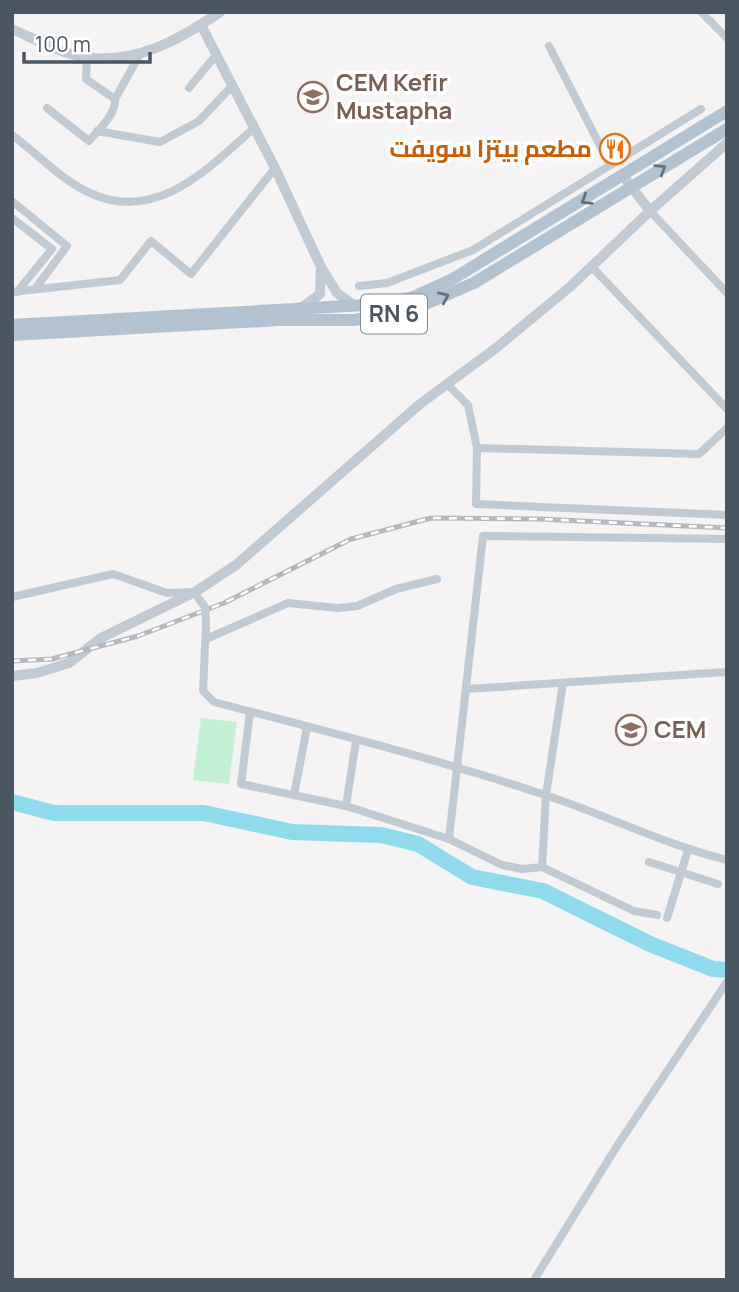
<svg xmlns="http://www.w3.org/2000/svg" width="739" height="1292" viewBox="0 0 739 1292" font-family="Manrope,Cairo,sans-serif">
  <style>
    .green { fill: #c3f1d5 }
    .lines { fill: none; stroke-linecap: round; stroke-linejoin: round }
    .river { stroke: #90daee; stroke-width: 16 }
    .minor { stroke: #c1cad2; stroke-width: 8 }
    .tertiary { stroke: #c1cad2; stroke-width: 10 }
    .primary { stroke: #b3c2d1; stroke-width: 12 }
    .rail-casing { stroke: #b5b8bd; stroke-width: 5 }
    .rail { stroke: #fff; stroke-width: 2.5; stroke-dasharray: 8; stroke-linecap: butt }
    .minor-bridge { stroke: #c1cad2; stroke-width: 8 }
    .oneway { stroke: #64717d }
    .labels { text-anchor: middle; stroke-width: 7; stroke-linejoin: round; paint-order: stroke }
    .shield { fill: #fff; stroke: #808990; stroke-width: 2 }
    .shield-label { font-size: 23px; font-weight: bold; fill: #4a5661 }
    .education-label { font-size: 24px; font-weight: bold; fill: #785e54; stroke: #fff; text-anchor: start }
    .food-label { font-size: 24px; font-weight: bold; fill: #c56008; stroke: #fff; text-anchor: end }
  </style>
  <rect width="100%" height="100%" fill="#f5f3f3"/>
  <!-- green -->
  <path class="green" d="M201 718 237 722 229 784 193 780Z"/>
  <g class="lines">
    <!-- river -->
    <path class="river" d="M12 802 54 813H204L292 832 381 835 418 844 472 877 543 891 650 944 713 969 727 970"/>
    <!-- minor -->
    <g class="minor">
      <path d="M701 12 727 38"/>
      <path d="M549 46 610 165"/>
      <path d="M189 88 216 55"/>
      <path d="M115 99 140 54"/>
      <path d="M47 108 89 141C98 130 116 115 115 99L86 79 87 57"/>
      <path d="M97 131 160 142 199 121 231 87"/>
      <path d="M12 135C38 154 61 180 90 193 156 224 209 168 254 128"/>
      <path d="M12 201 67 246 35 289"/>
      <path d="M650 211 727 293"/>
      <path d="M12 218 52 249 17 292"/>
      <path d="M591 266 727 409"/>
      <path d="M359 286 387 283 473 250 701 109"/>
      <path d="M12 292 120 280 151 241 191 274 275 168"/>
      <path d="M447 384 468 405 477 448 476 504 727 515"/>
      <path d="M477 448 699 454 727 428"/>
      <path d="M12 597 113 574 167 593 193 592"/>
      <path d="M206 625 203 691 214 702C324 731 434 758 542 794 604 814 663 844 727 860"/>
      <path d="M206 639 288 603 338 608 357 606 396 589 437 579"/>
      <path d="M466 689 727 672"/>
      <path d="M250 712 241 784 346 806 449 839 502 865 522 869 542 867 634 911 657 915"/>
      <path d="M294 795 307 727"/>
      <path d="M346 806 356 741"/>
      <path d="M449 839 483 536 727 539"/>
      <path d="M649 862 718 884"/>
      <path d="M542 867 546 795 563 683"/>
      <path d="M667 918 688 850"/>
      <path d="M534 1280 617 1146 727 982"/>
    </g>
    <!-- tertiary -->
    <g class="tertiary">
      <path d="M201 25 275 168 321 267"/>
      <path d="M12 29C35 39 59 53 83 57 135 65 179 40 220 12"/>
      <path d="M650 211 727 143"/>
      <path d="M300 309 320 294 321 267 337 293 355 306"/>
      <path d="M12 676 37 673 69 663 101 638 195 592 236 565 420 404 496 348 571 286 650 211 623 176"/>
    </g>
    <!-- primary -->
    <g class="primary">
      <path d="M12 325 382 304 413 297 451 280 727 111"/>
      <path d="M12 335 279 320H354L409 311 474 283 727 129"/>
    </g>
    <!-- rail casing -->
    <g class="rail-casing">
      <path id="rail" d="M12 661 52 659 138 636 224 603 351 539 431 518 540 519 727 528"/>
    </g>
    <!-- rail -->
    <use href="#rail" class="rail"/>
    <!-- minor-bridge -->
    <path class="minor-bridge" d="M199 599 205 607 206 625"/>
  </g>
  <!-- one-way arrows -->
  <defs><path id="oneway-chevron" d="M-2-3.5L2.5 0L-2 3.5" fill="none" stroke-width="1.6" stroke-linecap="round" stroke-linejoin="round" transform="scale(1.75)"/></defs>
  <g class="oneway">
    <use href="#oneway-chevron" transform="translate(661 169) rotate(-32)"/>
    <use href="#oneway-chevron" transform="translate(586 200) rotate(148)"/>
    <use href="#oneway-chevron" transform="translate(444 297) rotate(-24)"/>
  </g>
  <!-- icons -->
  <defs>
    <g id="school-ring" transform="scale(1.575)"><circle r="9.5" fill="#fff" stroke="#8d6e63" stroke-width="1.5"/><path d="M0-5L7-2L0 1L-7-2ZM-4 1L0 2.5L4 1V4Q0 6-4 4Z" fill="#8d6e63"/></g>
    <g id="restaurant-ring" transform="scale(1.575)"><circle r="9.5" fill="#fff" stroke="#e8710a" stroke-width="1.5"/><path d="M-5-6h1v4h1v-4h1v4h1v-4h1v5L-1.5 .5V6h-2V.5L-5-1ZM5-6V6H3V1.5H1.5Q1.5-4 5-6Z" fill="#e8710a"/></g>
  </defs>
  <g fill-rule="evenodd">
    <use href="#school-ring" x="313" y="97"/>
    <use href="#restaurant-ring" x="615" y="149"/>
    <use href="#school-ring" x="631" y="730"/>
  </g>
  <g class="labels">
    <!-- shield labels -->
    <rect class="shield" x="361" y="294.5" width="66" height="39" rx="5"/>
    <g class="shield-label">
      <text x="394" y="322">RN 6</text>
    </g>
    <!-- education labels -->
    <g class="education-label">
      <text x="336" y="91">CEM Kefir<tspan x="336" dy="28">Mustapha</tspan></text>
      <text x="654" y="738">CEM</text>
    </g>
    <!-- food labels -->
    <g class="food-label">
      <text x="592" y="157">مطعم بيتزا سويفت</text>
    </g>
  </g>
  <!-- border -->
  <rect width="739" height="1292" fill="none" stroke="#4a5661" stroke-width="28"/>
  <!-- scale -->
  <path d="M24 52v10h126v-10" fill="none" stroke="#4a5661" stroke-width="3.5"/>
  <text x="35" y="52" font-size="21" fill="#4a5661" stroke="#ffffff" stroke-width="5" paint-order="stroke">100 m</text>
</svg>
